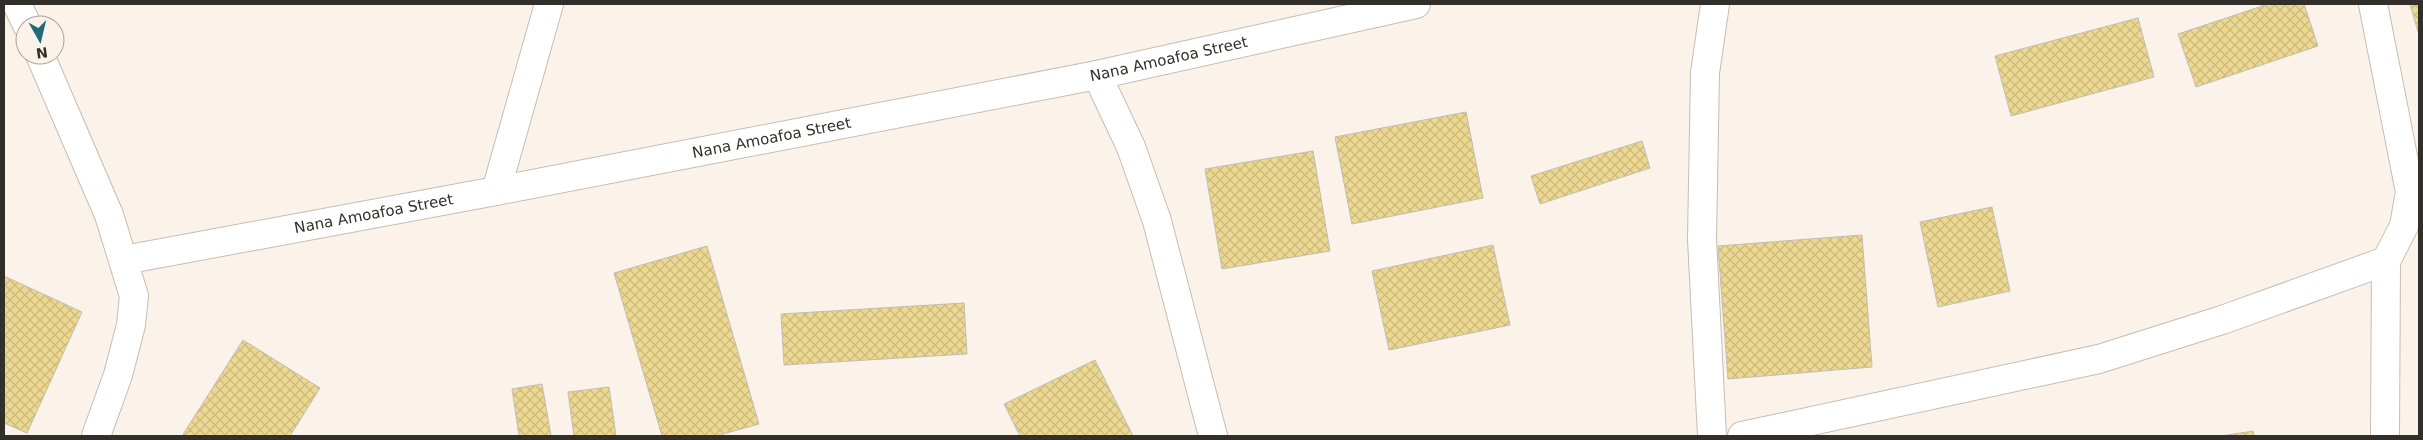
<svg xmlns="http://www.w3.org/2000/svg" width="2423" height="440" viewBox="0 0 2423 440" font-family="'DejaVu Sans',sans-serif">
  <style>
    .building { fill: url(#building-cross-hatch); stroke: #c1beb3 }
    .lines { fill: none; stroke-linecap: round; stroke-linejoin: round }
    .street-casing { stroke: #c6bdb5; stroke-width: 30 }
    .street { stroke: #fff; stroke-width: 28 }
    .labels { text-anchor: middle; stroke-width: 4; stroke-linejoin: round; paint-order: stroke }
    .street-label { font-size: 15px; fill: #322f2b; stroke: #fbf2ea }
  </style>
  <defs>
    <pattern id="building-cross-hatch" width="8" height="8" patternUnits="userSpaceOnUse" patternTransform="scale(1.25)"><rect width="8" height="8" fill="#ecd891"/><path d="M0 0l8 8M0 8l8-8" fill="none" stroke="#cbba7d"/></pattern>
  </defs>
  <rect width="100%" height="100%" fill="#fbf2ea"/>
  <!-- building -->
  <g class="building">
    <path d="M2268 4H2304L2318 46 2196 87 2178 34Z"/>
    <path d="M2410 4H2419V31L2418 32Z"/>
    <path d="M2138 18 2154 77 2011 116 1995 56Z"/>
    <path d="M1466 112 1483 198 1352 224 1335 137Z"/>
    <path d="M1642 141 1650 168 1540 204 1531 176Z"/>
    <path d="M1313 151 1330 251 1222 269 1205 169Z"/>
    <path d="M1992 207 2010 291 1938 307 1920 222Z"/>
    <path d="M1862 235 1872 367 1728 379 1718 246Z"/>
    <path d="M1493 245 1510 325 1389 350 1372 271Z"/>
    <path d="M707 246 759 424 716 436H662L614 273Z"/>
    <path d="M4 276 82 312 27 433 4 423Z"/>
    <path d="M964 303 967 354 784 365 781 314Z"/>
    <path d="M243 340 320 388 290 436H182Z"/>
    <path d="M1095 360 1133 436H1020L1004 404Z"/>
    <path d="M542 384 551 436H519L512 389Z"/>
    <path d="M609 387 616 436H574L568 392Z"/>
    <path d="M2253 431 2254 436H2221Z"/>
  </g>
  <g class="lines">
    <!-- street casing -->
    <g class="street-casing">
      <g id="street">
        <path d="M17 4 27 25"/>
        <path d="M2373 4 2410 192 2404 226 2386 261 2385 436"/>
        <path d="M40 55 109 215 134 296 131 325 118 375 96 436"/>
        <path d="M1097 75 1131 147 1157 221 1213 436"/>
        <path d="M496 191 549 4"/>
        <path id="s1" d="M124 260 496 191 1097 75 1416 4"/>
        <path d="M1712 436 1702 239 1705 73 1715 4"/>
        <path d="M1742 436 2099 359 2222 320 2386 261"/>
      </g>
    </g>
    <!-- street -->
    <use href="#street" class="street"/>
  </g>
  <g class="labels">
    <!-- street labels -->
    <g class="street-label">
      <text dy="5" stroke="none"><textPath href="#s1" startOffset="1064">Nana Amoafoa Street</textPath></text>
      <text dy="5" stroke="none"><textPath href="#s1" startOffset="659">Nana Amoafoa Street</textPath></text>
      <text dy="5" stroke="none"><textPath href="#s1" startOffset="254">Nana Amoafoa Street</textPath></text>
    </g>
  </g>
  <!-- border -->
  <rect width="2423" height="440" fill="none" stroke="#322f2b" stroke-width="10"/>
  <!-- north arrow -->
  <g transform="translate(40 40) rotate(172)"><circle r="24" fill="#fbf2ea" stroke="#aba49e"/>
  <path d="M0-4L9 19L0 12L-9 19Z" fill="#236a78"/>
  <text y="-8" font-size="14" font-weight="bold" text-anchor="middle" fill="#322f2b">N</text>
  </g>
</svg>
